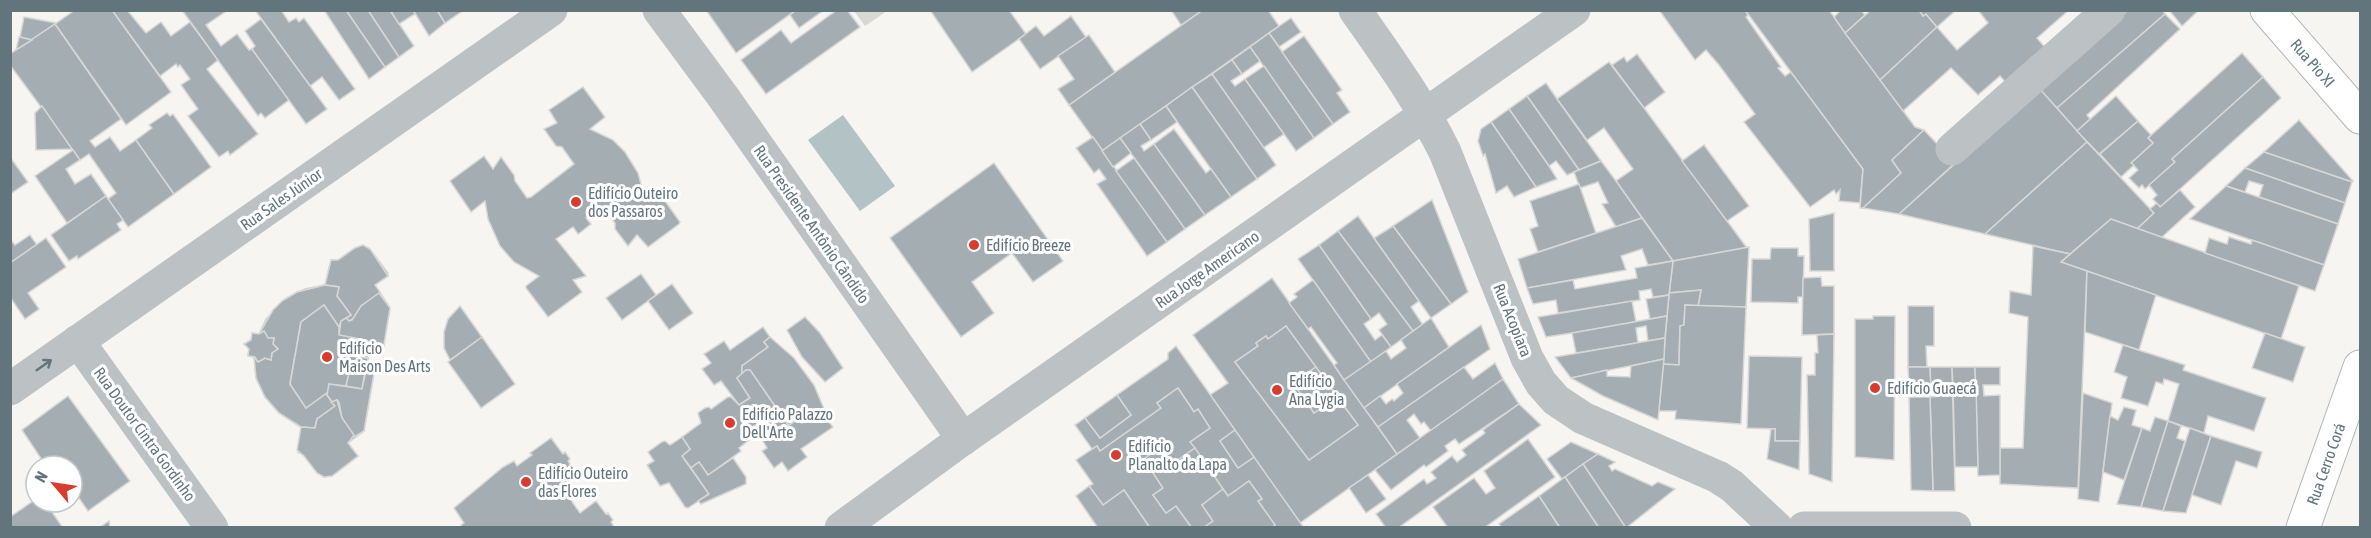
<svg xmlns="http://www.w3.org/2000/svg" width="2371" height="538" viewBox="0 0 2371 538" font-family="'Asap Condensed',sans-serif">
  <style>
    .green { fill: #d6dad2 }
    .water { fill: #b3c2c4 }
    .building { fill: #a4aeb2; stroke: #d7d7d5; stroke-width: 1.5; fill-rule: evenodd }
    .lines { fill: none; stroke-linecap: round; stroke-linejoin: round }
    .major-casing { stroke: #b0b6b9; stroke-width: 35 }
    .minor { stroke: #bcc2c4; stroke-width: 33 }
    .major { stroke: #fff; stroke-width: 33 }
    .oneway { stroke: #62757c }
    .poi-dot { fill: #d93c2f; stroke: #fff; stroke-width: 2 }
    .labels { text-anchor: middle; stroke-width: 6; stroke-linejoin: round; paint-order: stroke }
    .street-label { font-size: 16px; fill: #62757c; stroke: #fff }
    .poi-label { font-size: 16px; fill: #62757c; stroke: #fff; text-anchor: start }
  </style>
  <rect width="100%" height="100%" fill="#f6f5f2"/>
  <!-- green -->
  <path class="green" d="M854 11H887L865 26Z"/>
  <!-- water -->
  <path class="water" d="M843 115 895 186 860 211 808 140Z"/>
  <!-- building -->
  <g class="building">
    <path d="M75 10H112L171 92 126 125 55 24Z"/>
    <path d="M112 10H127L146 33 161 22 171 36 190 22 218 60 207 69 258 134 230 155 228 151 219 157 188 116 198 109 181 85 190 79 180 65 178 67 176 64 160 76Z"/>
    <path d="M182 10H224L225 12 206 25 221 46 237 34 249 50 252 49 289 100 265 118 261 113 258 116Z"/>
    <path d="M255 10H281L289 22 296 18 299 22 304 18 355 89 339 100 322 77 310 86Z"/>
    <path d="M324 10H346L385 67 369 79Z"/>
    <path d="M346 10H368L399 57 385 67Z"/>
    <path d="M368 10H390L414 46 399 57Z"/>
    <path d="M390 10H413L415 14 399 24Z"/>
    <path d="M413 10H437L445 23 429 36Z"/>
    <path d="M437 10H464L445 23Z"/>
    <path d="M706 10H796L736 53Z"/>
    <path d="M796 10H824L799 28 790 15Z"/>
    <path d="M833 10H847L860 27 766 94 741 60 781 30 791 43 834 12Z"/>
    <path d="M930 10H1009L1026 34 972 72Z"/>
    <path d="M1171 10H1203L1181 25Z"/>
    <path d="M1203 10H1268L1279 26 1102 151 1069 105Z"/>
    <path d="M1659 10H1745L1748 15 1746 17 1781 67 1778 68 1785 76 1791 72 1863 169 1860 203 1839 201 1840 190 1836 194 1834 190 1810 207 1744 122 1755 114 1719 65 1706 50 1695 60Z"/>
    <path d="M1745 10H1829L1915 127 1924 130 1892 160 1901 173 1863 208H1860L1863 169Z"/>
    <path d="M1841 10H1861L1865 15 1845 33 1834 17Z"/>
    <path d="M1871 10H1919L1923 16 1926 14 1937 27 1880 80 1845 33Z"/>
    <path d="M1919 10H1956L1937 27 1926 14 1923 16Z"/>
    <path d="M1978 10H2069L2037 38 2049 52 2010 87 2000 76 1978 95 1951 68 1903 111 1880 80 1937 27 1957 50 1988 23Z"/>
    <path d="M2128 10H2162L2165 14 2057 108 2040 90Z"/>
    <path d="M2169 10H2199L2182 26Z"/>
    <path d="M2165 14 2180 29 2087 115 2090 119 2077 131 2057 108Z"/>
    <path d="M1071 16 1086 37 1040 69 1019 39 1036 26 1044 36Z"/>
    <path d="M24 17 56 23 32 40 20 37Z"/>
    <path d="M1291 18 1301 32 1279 47 1269 33Z"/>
    <path d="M261 19 327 109 306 124 252 49 255 46 245 31Z"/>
    <path d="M55 24 121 119 90 141 95 147 110 137 120 151 136 140 174 194 128 227 108 199 116 193 89 154 80 160 10 65V54Z"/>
    <path d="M1269 33 1333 124 1314 138 1250 47Z"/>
    <path d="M1089 35 1115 72 1069 105 1058 89 1074 79 1058 56Z"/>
    <path d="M1304 36 1342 90 1337 93 1350 112 1333 124 1282 52Z"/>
    <path d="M19 37H20L32 40 16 50Z"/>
    <path d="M1250 47 1260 61 1242 74 1232 60Z"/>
    <path d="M2242 53 2263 77 2172 159 2175 162 2145 189 2142 185 2139 188 2129 178 2138 170 2131 163 2153 143 2148 138Z"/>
    <path d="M1637 54 1665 92 1644 108 1612 65 1624 57 1627 62Z"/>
    <path d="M1232 60 1242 74 1231 81 1235 86 1245 79 1284 134 1263 148 1212 74Z"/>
    <path d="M1609 62 1644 108 1747 248 1673 261 1616 181 1633 169 1604 128 1587 140 1557 99Z"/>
    <path d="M1264 66 1314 138 1296 151 1245 79Z"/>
    <path d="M1212 74 1276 165 1257 179 1192 87Z"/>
    <path d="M2263 77 2281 98 2160 207 2153 199 2157 195 2149 185 2175 162 2172 159Z"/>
    <path d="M1546 83 1557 99 1601 161 1579 170 1527 96Z"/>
    <path d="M583 87 605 117 590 129 613 140 625 152 638 173 645 199 657 193 660 194 680 222 679 224 648 247 637 235 628 246 615 229V223L603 206 586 218 591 224 581 232 578 234 573 227 559 237 556 239 586 276 573 280 582 292 548 317 526 288V286L539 276 514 262 500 246 488 219 485 201 471 212 450 181 484 156 493 169 501 157 514 175 515 181 527 198 531 197 574 164 562 147 556 146 544 129 557 123 549 110Z"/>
    <path d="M1192 87 1257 179 1231 197 1166 106Z"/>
    <path d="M2039 88 2087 142 1985 234 1899 214Z"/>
    <path d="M1527 96 1579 170 1567 175 1556 161 1549 166 1509 109Z"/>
    <path d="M2116 96 2138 121 2099 154 2077 131Z"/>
    <path d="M42 106 72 149 36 150 35 113Z"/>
    <path d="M1166 106 1177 122 1151 140 1140 124Z"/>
    <path d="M1509 109 1549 166 1557 179 1536 187 1491 122Z"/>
    <path d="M167 113 170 116 173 114 211 167 174 194 136 140 152 128 149 125Z"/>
    <path d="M2299 120 2353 181 2352 182 2264 152Z"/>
    <path d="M2138 121 2151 135 2148 138 2153 143 2131 163 2134 165 2121 177 2100 154Z"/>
    <path d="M1491 122 1536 187 1514 197 1507 186 1496 193 1485 154 1483 156 1478 141 1481 129Z"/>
    <path d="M1140 124 1151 140 1141 146 1144 151 1154 144 1205 215 1185 229 1120 138Z"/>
    <path d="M1174 129 1206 173 1211 169 1231 197 1205 215 1154 144Z"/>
    <path d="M1924 130 1955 163 1899 214 1863 208 1901 173 1892 160Z"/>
    <path d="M1093 137 1167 242 1147 256 1097 184 1106 179 1099 169 1094 173 1076 148Z"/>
    <path d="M1120 138 1131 153 1113 167 1102 151Z"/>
    <path d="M2087 142 2154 213 2137 229 2111 219 2070 254 1985 234Z"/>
    <path d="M1704 145 1749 206 1727 221 1682 161Z"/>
    <path d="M73 150 80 160 66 169 75 184 91 174 106 196 67 223 35 176Z"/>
    <path d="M2264 152 2352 182 2345 203 2245 168Z"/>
    <path d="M10 157 28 182 10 194Z"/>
    <path d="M1134 158 1185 229 1167 242 1116 171Z"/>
    <path d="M1601 161 1616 181 1642 218 1616 227 1602 204 1608 203 1598 182 1580 188 1574 172Z"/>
    <path d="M994 163 1063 261 1033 282 1012 253 972 282 994 313 961 337 890 238Z"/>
    <path d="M2245 168 2345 203 2338 224 2259 197 2263 185 2249 181 2245 192 2226 186Z"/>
    <path d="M1579 184 1596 233 1538 252 1530 229 1538 226 1530 201Z"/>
    <path d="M2226 186 2338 224 2324 265 2190 219Z"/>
    <path d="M2180 190 2195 207 2161 238 2137 229 2154 213 2150 209 2157 203 2160 207Z"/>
    <path d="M106 196 123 220 117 224 121 230 78 259 77 256 69 261 51 235Z"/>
    <path d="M1432 200 1468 292 1451 304 1393 226Z"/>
    <path d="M1834 213V271H1810L1809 219Z"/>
    <path d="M1358 216 1419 301 1411 307 1423 325 1413 331 1338 231Z"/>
    <path d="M1642 218 1673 261 1648 265 1642 249 1621 256 1626 270 1527 288 1518 259Z"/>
    <path d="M2111 219 2299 286 2281 339 2061 262Z"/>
    <path d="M1393 226 1451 304 1431 318 1374 238Z"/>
    <path d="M1338 231 1413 331 1391 347 1379 330 1387 324 1379 313 1371 319 1319 245Z"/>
    <path d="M30 235 37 245 10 263V239L15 245Z"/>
    <path d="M2229 237 2251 244 2252 240 2324 265 2315 291 2205 253 2209 238 2227 244Z"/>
    <path d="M46 238 66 267 28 293 39 309 25 319 10 297V263Z"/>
    <path d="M363 245 370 249 388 273V276L375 285 390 308 383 350 370 347 366 371 374 373 364 431 348 443 358 456 332 476 324 477 317 473 302 453H298L302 428 279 413 265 397 256 378 254 357 248 356 249 349 244 344 251 340 252 333 259 334 266 319 286 298 305 289 325 285 331 260H338L355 248Z"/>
    <path d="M363 245 370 249 388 276 375 285 380 292 379 294 361 306 355 317 349 321 346 318 351 315 337 296 339 287 325 285 331 260H338L355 248Z"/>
    <path d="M1319 245 1371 319 1364 324 1375 340 1382 335 1391 347 1371 362 1298 259Z"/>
    <path d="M2033 246 2070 254 2061 262 2087 271 2078 488 2000 484V448H2023L2028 317 2009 313 2010 291 2031 295Z"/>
    <path d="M1749 247 1746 307 1698 306 1701 290 1669 293 1673 261Z"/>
    <path d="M1771 248H1798V256H1804L1803 297H1798V303L1751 302 1752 259H1770Z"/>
    <path d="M1673 261 1669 295 1653 297 1651 289 1639 291 1640 300 1558 313 1556 300 1533 304 1527 288 1573 280 1575 289 1637 278 1635 268Z"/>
    <path d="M2087 271 2156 295 2139 350 2085 332Z"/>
    <path d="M641 274 656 295 622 320 606 298Z"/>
    <path d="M1821 277 1822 286H1834V334L1802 335 1803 278Z"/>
    <path d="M1272 278 1397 454 1300 523 1210 395 1228 383 1193 335ZM1286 326 1358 425 1309 460 1235 362 1258 346 1256 343 1266 336 1268 339Z"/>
    <path d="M1313 280 1371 362 1344 380 1334 365 1337 363 1311 327 1308 329 1289 303 1297 297 1294 294Z"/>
    <path d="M672 284 693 313 669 330 648 301Z"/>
    <path d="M325 285 339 287 337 296 351 315 341 321 339 327 324 305 301 322 290 384 306 408 328 392 327 395 335 406 317 419 315 428 301 427 279 413 265 397 256 378 254 357 258 362 265 358 271 360 272 353 278 349 273 344 274 338H268L264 331 259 334 273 310 282 301 297 292Z"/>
    <path d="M1701 290 1698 306 1685 305 1684 325 1680 326 1679 365 1663 364 1669 293Z"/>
    <path d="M379 293 390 308 383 350 370 347V342L339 335 341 321 346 318 349 321 352 320 361 306Z"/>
    <path d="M1669 295 1667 316 1650 319 1646 299Z"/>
    <path d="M1632 301 1636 322 1572 333 1546 337 1538 317Z"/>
    <path d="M324 305 339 327V335L355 338 351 356 368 358 366 371 350 369 346 386 329 384 328 392 306 408 290 384 301 322Z"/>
    <path d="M1685 305 1746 307 1741 424 1675 419 1676 411H1659L1663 364 1679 365 1680 326 1684 325Z"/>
    <path d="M460 306 482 337 450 360 444 348V332L448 319Z"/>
    <path d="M1908 306H1934V346H1926L1927 367H1908Z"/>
    <path d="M1667 316 1665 338 1648 341 1646 326 1636 328 1638 343 1576 353 1572 333Z"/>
    <path d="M1873 316H1895L1894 460 1855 457V319H1873Z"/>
    <path d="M805 317 820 333 843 368 825 382 802 357 787 330Z"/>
    <path d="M1431 318 1449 347 1364 408 1344 380 1386 351 1391 359 1406 348 1401 340Z"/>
    <path d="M1481 325 1490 349 1378 427 1364 408 1380 396 1386 404 1392 399 1394 401 1403 393 1397 384Z"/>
    <path d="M1286 326 1316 367 1293 383 1314 413 1337 397 1358 425 1309 460 1235 362 1258 346 1256 343 1266 336 1268 339Z"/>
    <path d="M763 327 770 337 764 342 768 347 742 366V374L737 378 750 398 739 405 721 381 714 385 702 369 711 363 704 354 724 341 730 350Z"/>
    <path d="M264 331 268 338H274L273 344 278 349 272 353 271 360 265 358 258 362 255 357 248 356 249 349 244 344 251 340 252 333 259 334Z"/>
    <path d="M2265 333 2305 347 2293 382 2252 368Z"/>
    <path d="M1834 334 1832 482 1809 474 1807 375H1815V353H1818L1817 335Z"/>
    <path d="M482 337 515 384 481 408 448 362Z"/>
    <path d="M770 337 794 358 814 385 827 416 820 421 816 414 802 423 798 419 788 425 750 370H746L742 374V366L768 347 764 342Z"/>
    <path d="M355 338 370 342 368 358 351 356Z"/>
    <path d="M1665 338 1664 359 1571 378 1555 357Z"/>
    <path d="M2123 345 2185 365 2183 370 2266 398 2254 431 2208 416 2204 433 2168 421 2179 384 2164 379 2163 384 2156 382 2148 406 2121 398 2127 377 2114 372Z"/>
    <path d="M1176 346 1235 430 1220 441 1238 468 1254 457 1304 528H1271L1275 525 1258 501 1262 499 1249 481 1228 496 1190 442 1210 428 1198 409 1194 412 1178 388 1157 403 1161 408 1100 451 1097 446 1092 449 1075 425 1085 418 1100 438 1131 415 1117 395 1168 359V353Z"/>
    <path d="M1749 356 1802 357 1800 441H1775V429L1747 428Z"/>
    <path d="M1664 359 1658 420 1603 396 1571 378 1607 370V376L1630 377 1631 366Z"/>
    <path d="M1495 363 1503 379 1431 431 1424 422 1421 424 1414 414 1407 420 1420 438 1397 454 1378 427 1464 367 1473 379Z"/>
    <path d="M1316 367 1337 397 1314 413 1293 383Z"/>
    <path d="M1908 367H1930L1931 387 1909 386Z"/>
    <path d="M1930 367H1952L1955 491H1933L1930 397 1939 396V386L1931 387Z"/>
    <path d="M1952 367H1975L1976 385 1953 386Z"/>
    <path d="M1975 367H2000V385H1983L1984 396 2000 395V475L1978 476Z"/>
    <path d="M350 369 365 372 362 389 346 386Z"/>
    <path d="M746 370H750L788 425 778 433 775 432 765 419 754 426 758 433 739 448 741 451 708 475 699 462 691 468 682 456 690 449 682 437 701 423 698 413 705 408 709 407 711 409 728 397H731L739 405 750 398 737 378Z"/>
    <path d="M366 371 374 373 364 431 354 437 342 418 339 402 337 400 333 403 327 395 329 384 362 389Z"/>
    <path d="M1503 379 1519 404 1459 444 1455 439 1445 446 1448 451 1426 467 1424 465 1391 490 1375 470Z"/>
    <path d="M1976 385 1978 467H1955L1953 386Z"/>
    <path d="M1178 388 1194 412 1198 409 1210 428 1190 442 1195 448 1172 464 1160 447 1144 459 1163 488 1153 495 1166 513 1176 506 1192 528H1150L1124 490 1103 505 1089 486 1093 484 1076 460 1097 446 1100 451 1161 408 1157 403Z"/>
    <path d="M2083 393 2112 403 2099 502 2078 499Z"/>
    <path d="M1117 395 1131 415 1100 438 1085 418Z"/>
    <path d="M68 396 130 481 88 511 72 488V466H46L22 430Z"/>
    <path d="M1909 397H1930L1933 491 1911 490Z"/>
    <path d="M337 400 342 418 354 435 348 443 358 456 332 476 324 477 317 473 304 456 297 450 301 427 315 428 317 419 335 406 331 402Z"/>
    <path d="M1519 404 1541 425 1398 528H1386L1376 514 1424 479 1427 484 1436 478 1431 472 1452 456 1457 462 1466 455 1462 450 1485 433 1483 430Z"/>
    <path d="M2124 407 2136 410 2132 425 2142 428 2124 480 2103 472 2110 416 2118 420Z"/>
    <path d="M816 414 820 421 825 417 833 427 801 449 807 457 788 471 782 462 774 468 762 451 767 448 754 426 765 419 775 432 778 433 798 419 802 423Z"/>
    <path d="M2155 417 2168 421 2141 507 2117 504 2142 428 2150 431Z"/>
    <path d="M2168 421 2181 426 2177 438 2185 441 2163 511 2141 507Z"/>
    <path d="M2190 428 2211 436 2186 513 2163 511Z"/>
    <path d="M1771 429H1775V441H1800L1799 470 1767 459Z"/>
    <path d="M1235 430 1254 457 1238 468 1220 441Z"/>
    <path d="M2211 436 2262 452 2257 468 2236 461 2221 505 2192 495Z"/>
    <path d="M682 437 690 449 682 456 709 494 688 508 685 507 669 483 660 486 647 465 654 461 648 452 662 442 665 441 670 445Z"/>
    <path d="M551 438 563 454 565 452 570 459 568 461 577 474 561 486 580 513 596 501 606 514 608 513 613 520 611 522 615 528H463L461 525 464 523 454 508 503 467 514 461 517 466 532 455 530 453Z"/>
    <path d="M1528 439 1555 477 1484 528H1448L1433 507 1474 478 1486 494 1495 488 1484 471Z"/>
    <path d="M1571 442 1598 454 1562 479 1547 459Z"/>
    <path d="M1160 447 1172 464 1195 448 1223 489 1202 505 1213 521 1203 528H1192L1176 506 1166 513 1153 495 1163 488 1144 459Z"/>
    <path d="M1598 454 1615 462 1609 466 1612 471 1615 469 1652 486 1658 482 1675 489 1626 528 1583 464Z"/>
    <path d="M733 458 746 477V484L701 504 698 501 709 494 691 468 699 462 708 475Z"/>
    <path d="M1583 464 1626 528H1599L1565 477Z"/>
    <path d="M1368 475 1386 499 1366 513 1349 488Z"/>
    <path d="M1565 477 1599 528H1560L1539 496Z"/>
    <path d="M1249 481 1262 499 1258 501 1275 525 1271 528H1203L1213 521 1202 505 1223 489 1228 496Z"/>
    <path d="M1089 486 1103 505 1124 490 1150 528H1098L1076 496Z"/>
    <path d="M1539 496 1560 528H1502L1499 524Z"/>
    <path d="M36 499V502H45L63 528H10V517Z"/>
    <path d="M109 521 110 528H99Z"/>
  </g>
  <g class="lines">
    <!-- major casing -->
    <g class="major-casing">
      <g id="major">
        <path id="s1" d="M2267 10 2360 117"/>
        <path id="s2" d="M2303 528 2360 367"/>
      </g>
    </g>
    <!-- minor -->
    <g class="minor">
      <path d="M659 10 724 98 963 439"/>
      <path d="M1355 10C1387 56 1420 101 1445 152L1527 358 1541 383 1556 400 1583 418 1718 477 1732 486 1777 528"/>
      <path d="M1952 149 2109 10"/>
      <path d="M78 341 212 528"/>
      <path d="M10 389 551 10"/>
      <path d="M841 528 956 444 1574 10"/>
      <path d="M1804 528H1955"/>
    </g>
    <!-- major -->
    <use href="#major" class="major"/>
  </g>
  <!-- one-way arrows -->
  <defs><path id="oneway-shaft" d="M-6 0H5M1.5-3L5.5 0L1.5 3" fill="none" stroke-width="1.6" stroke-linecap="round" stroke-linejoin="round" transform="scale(1.5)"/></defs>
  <use class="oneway" href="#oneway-shaft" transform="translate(44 365) rotate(-35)"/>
  <!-- markers -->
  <g class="poi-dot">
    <circle cx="576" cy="202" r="6"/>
    <circle cx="974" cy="245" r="6"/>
    <circle cx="327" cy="357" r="6"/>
    <circle cx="1875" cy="388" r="6"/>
    <circle cx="1277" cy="390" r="6"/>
    <circle cx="730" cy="423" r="6"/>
    <circle cx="1116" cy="455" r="6"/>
    <circle cx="526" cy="482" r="6"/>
  </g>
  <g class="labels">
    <!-- street labels -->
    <g class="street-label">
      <text dy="6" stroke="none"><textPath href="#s1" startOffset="70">Rua Pio XI</textPath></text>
      <text transform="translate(281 199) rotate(-35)" y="6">Rua Sales Júnior</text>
      <text transform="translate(812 224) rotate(55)" y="6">Rua Presidente Antônio Cândido</text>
      <text transform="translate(1207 269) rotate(-35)" y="6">Rua Jorge Americano</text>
      <text transform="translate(1513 320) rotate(68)" y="6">Rua Acopiara</text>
      <text transform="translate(145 434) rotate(54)" y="6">Rua Doutor Cintra Gordinho</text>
      <text dy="6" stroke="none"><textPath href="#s2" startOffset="68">Rua Cerro Corá</textPath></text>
    </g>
    <!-- poi labels -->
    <g class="poi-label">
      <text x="588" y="199">Edifício Outeiro<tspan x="588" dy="18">dos Passaros</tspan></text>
      <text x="986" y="251">Edifício Breeze</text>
      <text x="339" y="354">Edifício<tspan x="339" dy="18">Maison Des Arts</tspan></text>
      <text x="1289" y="387">Edifício<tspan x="1289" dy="18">Ana Lygia</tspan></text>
      <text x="1887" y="394">Edifício Guaecá</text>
      <text x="742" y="420">Edifício Palazzo<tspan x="742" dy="18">Dell'Arte</tspan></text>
      <text x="1128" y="452">Edifício<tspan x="1128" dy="18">Planalto da Lapa</tspan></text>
      <text x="538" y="479">Edifício Outeiro<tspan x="538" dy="18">das Flores</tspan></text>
    </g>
  </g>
  <!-- border -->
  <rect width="2371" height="538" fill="none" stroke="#62757c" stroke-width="24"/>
  <!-- north arrow -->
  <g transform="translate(54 484) rotate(299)"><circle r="28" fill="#ffffff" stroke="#c0c8cb" stroke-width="1.5"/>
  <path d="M0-4.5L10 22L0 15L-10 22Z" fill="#d93c2f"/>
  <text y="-9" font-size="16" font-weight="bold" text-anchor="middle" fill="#62757c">N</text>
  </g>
</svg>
